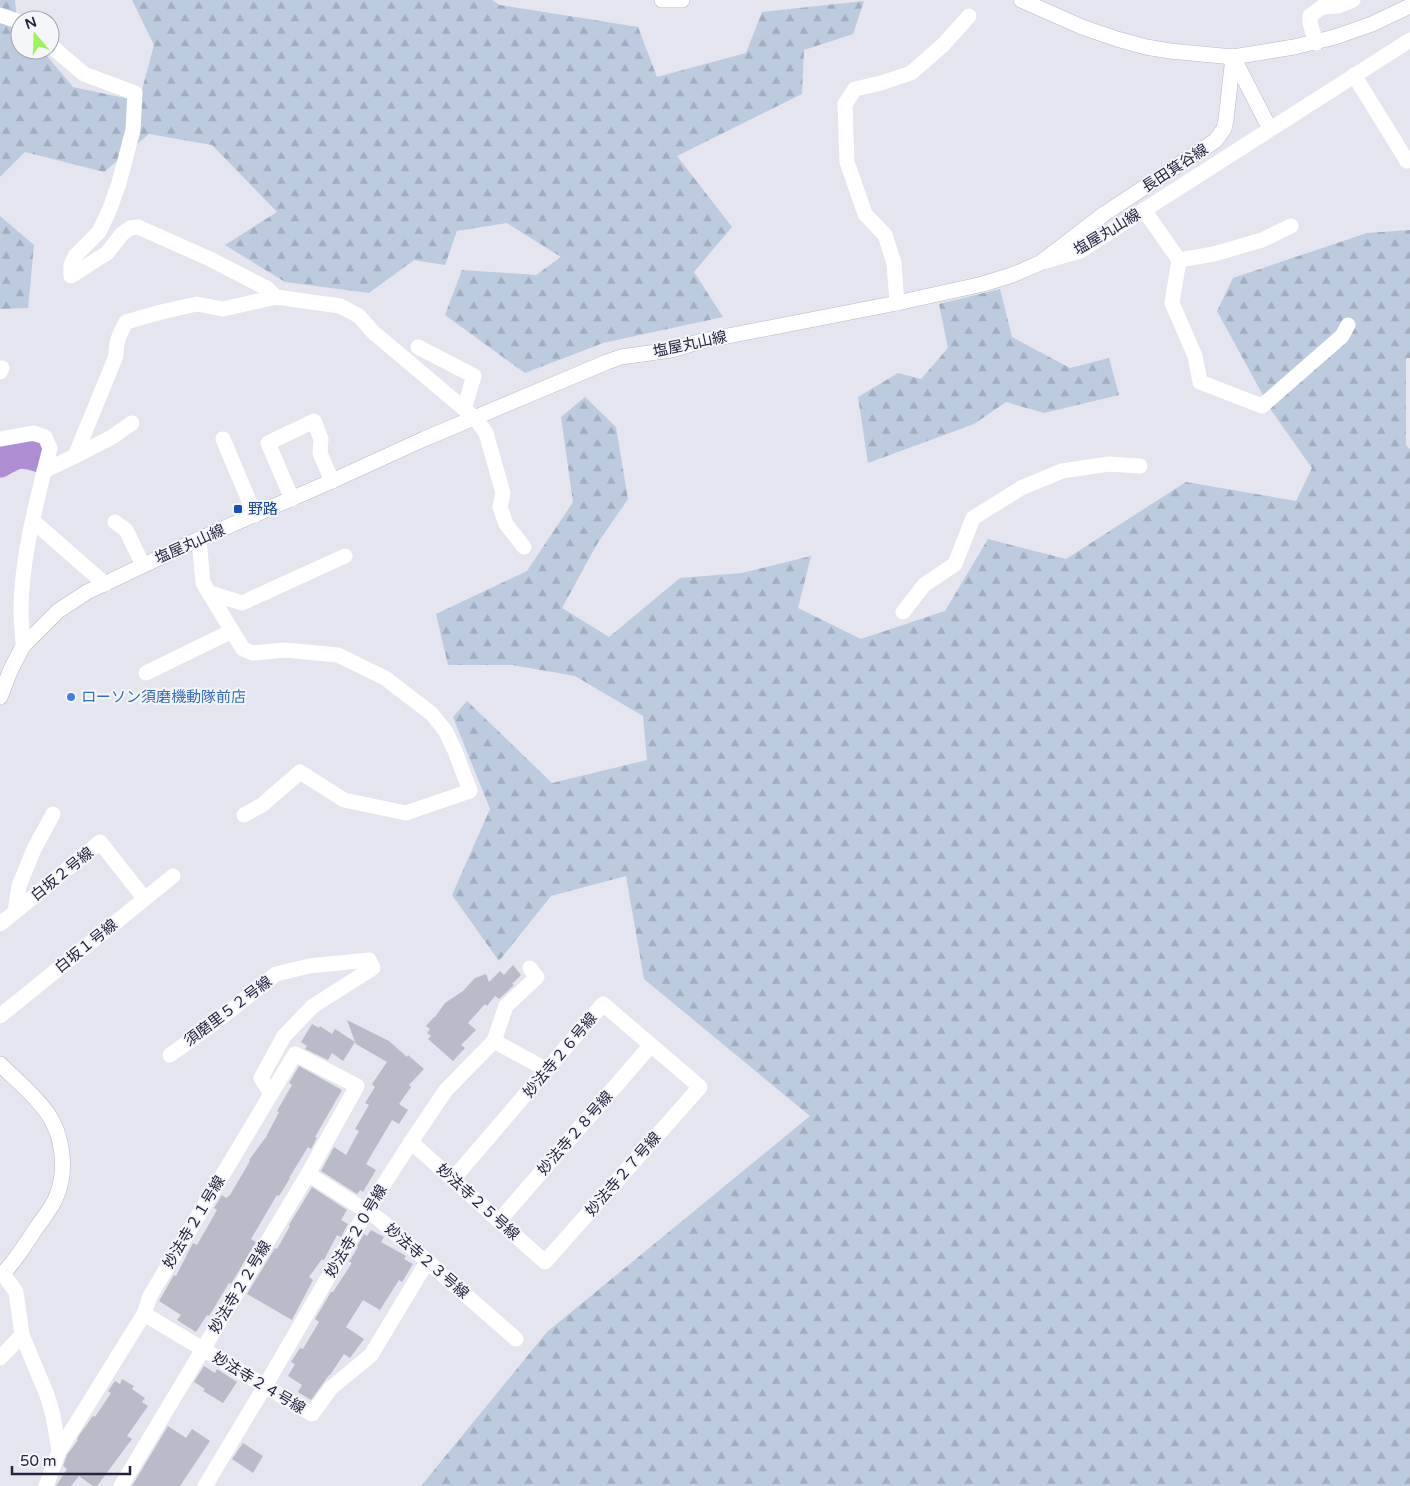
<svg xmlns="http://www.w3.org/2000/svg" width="1410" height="1486" viewBox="0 0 1410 1486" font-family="'Varela Round','Noto Sans JP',sans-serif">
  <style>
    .forest { fill: url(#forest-firs) }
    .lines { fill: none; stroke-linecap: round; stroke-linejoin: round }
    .river { stroke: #ae8dd2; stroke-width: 29 }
    .building { fill: #babbc9 }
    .secondary-casing { stroke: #b7b8ce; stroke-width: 16 }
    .street { stroke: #fff; stroke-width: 15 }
    .secondary { stroke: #fff; stroke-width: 15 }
    .transit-dot { fill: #1a4fb4; stroke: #f5f6fa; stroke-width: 2 }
    .shop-dot { fill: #3f7fe0; stroke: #f5f6fa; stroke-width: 2 }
    .labels { text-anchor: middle; stroke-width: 4; stroke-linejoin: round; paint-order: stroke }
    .street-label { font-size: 15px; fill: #252340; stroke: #f5f6fa }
    .transit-label { font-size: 15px; fill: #164399; stroke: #f5f6fa; text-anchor: start }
    .shop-label { font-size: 15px; fill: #366cbe; stroke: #f5f6fa; text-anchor: start }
  </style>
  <defs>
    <pattern id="forest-firs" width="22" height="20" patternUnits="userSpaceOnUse" patternTransform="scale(1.25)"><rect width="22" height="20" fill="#bdcbdf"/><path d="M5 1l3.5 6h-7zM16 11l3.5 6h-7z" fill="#a2aec0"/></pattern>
  </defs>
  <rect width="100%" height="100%" fill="#e4e5ee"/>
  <!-- forest -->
  <g class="forest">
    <path d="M0 0H15L17 22 20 25V50H42L73 87 139 101 154 45 132 0H492L500 5 638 27 657 77 746 53 762 12 864 1 853 34 804 50 802 94 677 156 732 227 694 272 723 317 603 343 525 373 445 315 462 270 536 275 561 257 507 223 457 231 445 265 414 260 369 293 285 282 225 245 277 212 212 145 149 134 104 172 25 152 0 177Z"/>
    <path d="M0 216 34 245 28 308 0 309Z"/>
    <path d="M1410 230V358H1406V445L1410 449V1486H421L547 1332 810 1116 644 979 626 876 551 896 499 961 452 895 490 809 453 717 467 701 552 783 647 760 643 716 575 676 512 665H448L436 614 527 571 573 502 561 417 585 397 616 427 628 499 597 544 562 608 609 637 680 578 742 573 811 556 798 608 861 639 945 611 988 539 1066 559 1186 482 1296 501 1312 468 1271 410 1217 311 1233 278 1367 233Z"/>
    <path d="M1000 289 1012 337 1070 368 1109 358 1119 395 1044 413 1006 402 974 424 868 463 858 397 898 373 921 379 948 348 939 304Z"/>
  </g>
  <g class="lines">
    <!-- river -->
    <path class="river" d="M0 463C18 453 20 452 40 458"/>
  </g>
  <!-- building -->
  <g class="building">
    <path d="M513 965 521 975 512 984 514 985 499 999 495 996 487 1006 485 1004 468 1023 476 1030 461 1045 465 1048 453 1061 428 1039 431 1036 427 1033 430 1029 426 1026 434 1017H435L445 1003 463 991 475 978 486 974 489 982 500 971 504 975Z"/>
    <path d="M347 1020 389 1041 407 1057 408 1055 424 1069 409 1085 411 1087 399 1104 408 1110 399 1124 392 1120 366 1164 376 1170 363 1192 360 1190 357 1194 321 1171 334 1147 346 1155 359 1131 355 1129 369 1105 365 1103 375 1087 372 1084 387 1062 356 1044 355 1042 343 1061 332 1053 328 1060 305 1049 307 1046 301 1042 312 1024 319 1028 320 1026 332 1034 335 1029 355 1042Z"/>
    <path d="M299 1066 342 1090 315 1137 317 1138 311 1149 308 1147 289 1178H290L279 1196 277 1195 251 1239 256 1242 231 1284 229 1283 209 1316 207 1315 196 1332 177 1320 181 1315 159 1301 174 1275 176 1276 193 1243 197 1245 217 1210 214 1208 222 1195 226 1198 230 1195 250 1161 249 1160 266 1137 279 1112 277 1111 292 1085 289 1083Z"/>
    <path d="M312 1187 347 1210 341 1220 348 1224 341 1237 337 1235 324 1260 322 1259 309 1277 313 1280 292 1320 247 1294 272 1253 275 1248 277 1249 290 1226 289 1225Z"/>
    <path d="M371 1230 384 1237 381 1242 406 1256 404 1259 413 1264 402 1282 399 1280 380 1310 363 1300 346 1327 364 1339 350 1358 344 1354 330 1375H329L311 1400 298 1392 302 1385 288 1376 295 1364 291 1362 300 1348 303 1349 319 1322 315 1319 331 1292H333L352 1263 349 1262 358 1247 357 1246 364 1234 367 1236Z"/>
    <path d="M204 1366 215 1373 217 1369 237 1382 223 1403 203 1391 205 1389 194 1382Z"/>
    <path d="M122 1379 134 1386 132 1389 145 1398 142 1402 148 1406 127 1436 132 1439 97 1486H93L79 1476 71 1486H56L67 1469 63 1466 67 1455 78 1440 77 1439 80 1434 93 1416 95 1417 111 1393 108 1391 115 1381 120 1384Z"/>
    <path d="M168 1426 186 1438 192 1429 210 1441 180 1486H132Z"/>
    <path d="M243 1443 263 1456 253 1473 232 1459Z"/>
  </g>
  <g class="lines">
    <!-- secondary casing -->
    <g class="secondary-casing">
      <g id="secondary">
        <path d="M662 0H682"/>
        <path d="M1021 0 1082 27 1117 39 1146 47 1170 51 1233 57 1294 47 1335 37 1372 24 1410 6"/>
        <path d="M1233 57 1270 129"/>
        <path d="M0 697 11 669 23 646 58 611 87 592 199 539 332 481 424 439 607 362 621 357 671 350 702 341 897 303 983 284 1012 275 1040 263 1104 214 1215 141 1224 129 1226 120 1233 57"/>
        <path d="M0 1064C15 1079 36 1096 48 1114 63 1136 67 1170 57 1195 53 1207 44 1217 37 1227 26 1243 14 1264 0 1276"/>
      </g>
    </g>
    <!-- street -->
    <g class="street">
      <path d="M0 15 20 22"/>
      <path d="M1316 43 1310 23V16L1322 7 1338 6 1353 0"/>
      <path d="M50 45 84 74 135 93 133 130 119 183 109 211 99 232 75 256 71 265V276L107 253 122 234 130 228 138 227 210 259 268 289 276 297 340 306 359 316 373 332 475 418 486 433 503 493 500 507 506 524 524 547"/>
      <path d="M1354 75 1407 161"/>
      <path d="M1144 210 1179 260 1172 303 1195 356 1200 382 1262 406 1342 336 1348 325"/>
      <path d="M1179 260 1214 254 1262 240 1291 226"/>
      <path d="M1042 262 1080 251 1410 40"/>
      <path d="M897 303 894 263 885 235 865 214 847 162 845 104 855 89 881 83 911 73 943 45 969 16"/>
      <path d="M418 347 474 376 464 409"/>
      <path d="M0 372 2 368"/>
      <path d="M0 439 34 433 45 437 50 448C37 500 21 557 21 612 21 623 23 635 23 646"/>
      <path d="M223 439 255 515"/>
      <path d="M75 456 112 437 132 423"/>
      <path d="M44 471 75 456 116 356C116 340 119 336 126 322L161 312 197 304 223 309 276 297"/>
      <path d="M292 499 268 443 314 421 321 439 320 453 332 481"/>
      <path d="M33 521 105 584"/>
      <path d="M115 522 126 530 143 565"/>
      <path d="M199 539 203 583 243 649 253 653 285 650 338 655 385 678 432 714 446 732 455 751 470 791 406 813 344 800 300 772 262 805 244 815"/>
      <path d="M210 593 242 603 345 556"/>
      <path d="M903 612 924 585 955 564 973 518 1021 488 1062 471 1109 464 1140 466"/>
      <path d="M146 673 232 631"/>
      <path d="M15 912 100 842 144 898"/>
      <path d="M0 924 15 912 19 886 34 849 53 814"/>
      <path d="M0 1016 173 876"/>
      <path d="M494 1041 506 1006 537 977 530 968"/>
      <path d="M170 1055 213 1024 276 974 309 966 369 960 373 968 313 1006 284 1036 261 1078 271 1094"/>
      <path d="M411 1142 545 1262 700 1087 603 1004 453 1179"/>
      <path d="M308 1174 379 1219 516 1339"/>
      <path d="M499 1221 651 1045"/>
      <path d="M3 1274 16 1292 22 1335 47 1395 53 1415 59 1451 46 1486"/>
      <path d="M144 1314 312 1414 331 1388 371 1355 427 1262"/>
      <path d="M0 1358 22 1335"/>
      <path d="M59 1451 144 1314 150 1296 295 1054 357 1086 308 1174 121 1486"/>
      <path d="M205 1486 265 1386 366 1212 411 1142 446 1090 494 1041 547 1070"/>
    </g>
    <!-- secondary -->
    <use href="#secondary" class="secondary"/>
  </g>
  <!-- markers -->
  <rect class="transit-dot" x="233" y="504" width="10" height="10" rx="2.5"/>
  <circle class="shop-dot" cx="71" cy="697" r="5"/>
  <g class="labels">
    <!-- street labels -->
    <g class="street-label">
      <text transform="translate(1175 168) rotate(-33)" y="5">長田箕谷線</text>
      <text transform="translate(1107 232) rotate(-31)" y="5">塩屋丸山線</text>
      <text transform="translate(690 344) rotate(-12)" y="5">塩屋丸山線</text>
      <text transform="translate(190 544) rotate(-24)" y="5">塩屋丸山線</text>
      <text transform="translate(62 874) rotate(-39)" y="5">白坂２号線</text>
      <text transform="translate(86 946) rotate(-39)" y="5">白坂１号線</text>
      <text transform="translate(228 1011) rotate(-37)" y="5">須磨里５２号線</text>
      <text transform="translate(560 1055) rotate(-50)" y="5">妙法寺２６号線</text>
      <text transform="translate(575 1133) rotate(-49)" y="5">妙法寺２８号線</text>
      <text transform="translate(623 1174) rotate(-49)" y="5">妙法寺２７号線</text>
      <text transform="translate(478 1202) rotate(42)" y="5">妙法寺２５号線</text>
      <text transform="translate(194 1222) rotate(-59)" y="5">妙法寺２１号線</text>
      <text transform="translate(356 1231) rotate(-59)" y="5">妙法寺２０号線</text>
      <text transform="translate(427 1261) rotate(41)" y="5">妙法寺２３号線</text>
      <text transform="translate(240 1287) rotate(-59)" y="5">妙法寺２２号線</text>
      <text transform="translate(259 1383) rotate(31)" y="5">妙法寺２４号線</text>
    </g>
    <!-- transit labels -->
    <g class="transit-label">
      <text x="248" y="514">野路</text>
    </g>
    <!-- shop labels -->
    <g class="shop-label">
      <text x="81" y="702">ローソン須磨機動隊前店</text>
    </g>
  </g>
  <!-- north arrow -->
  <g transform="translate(35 35) rotate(341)"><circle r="24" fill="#f5f6fa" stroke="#a2a2b0"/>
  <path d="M0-4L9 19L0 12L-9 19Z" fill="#9df25e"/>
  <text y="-8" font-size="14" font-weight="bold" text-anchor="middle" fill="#252340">N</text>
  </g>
  <!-- scale -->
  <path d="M12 1466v8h118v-8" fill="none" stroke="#252340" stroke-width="2.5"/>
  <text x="20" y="1466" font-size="15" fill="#252340" stroke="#f5f6fa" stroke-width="4" paint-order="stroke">50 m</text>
</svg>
